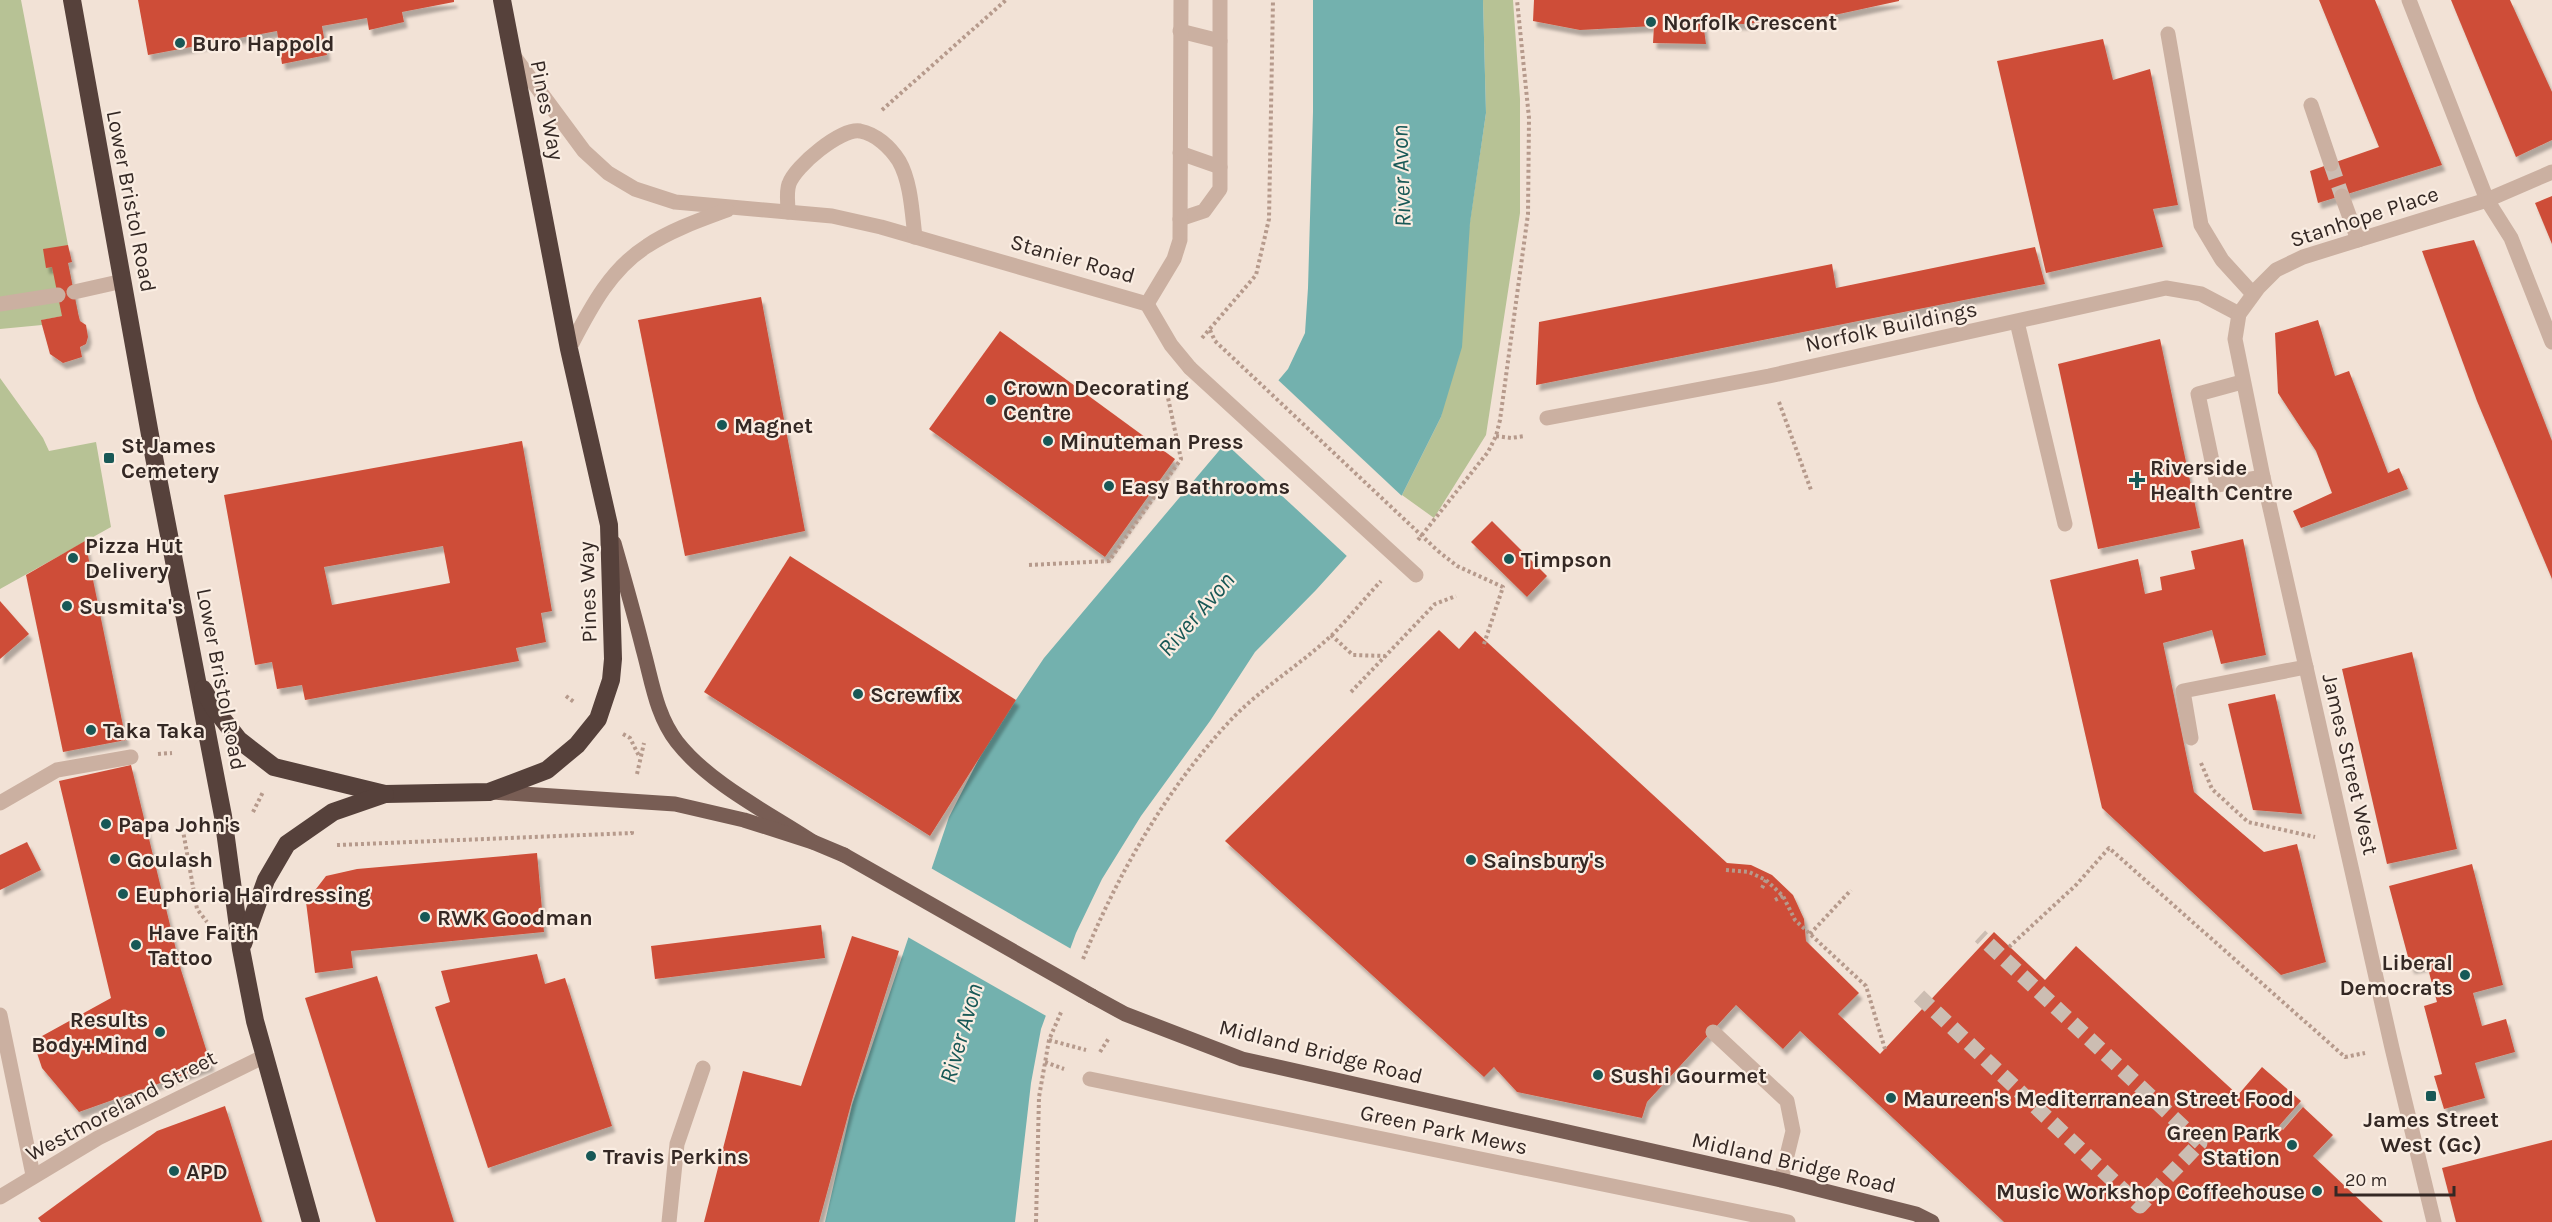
<svg xmlns="http://www.w3.org/2000/svg" width="2552" height="1222" viewBox="0 0 2552 1222" font-family="Karla,sans-serif">
  <style>
    .green { fill: #b7c295 }
    .water { fill: #73b1ae }
    .pier { fill: #f2e2d6 }
    .building { fill: #ce4e38; fill-rule: evenodd; filter: url(#shadow) }
    .lines { fill: none; stroke-linecap: round; stroke-linejoin: round }
    .minor-tunnel { stroke: #ccbdb2; stroke-width: 15; stroke-dasharray: 15 8; stroke-linecap: butt }
    .path { stroke: #b69a8c; stroke-width: 4; stroke-dasharray: 3 3; stroke-linecap: butt }
    .minor { stroke: #cbb0a1; stroke-width: 15 }
    .major { stroke: #785d54; stroke-width: 15 }
    .highway { stroke: #56413b; stroke-width: 18 }
    .path-bridge { stroke: #b69a8c; stroke-width: 4; stroke-dasharray: 3 3; stroke-linecap: butt }
    .minor-bridge { stroke: #cbb0a1; stroke-width: 15 }
    .major-bridge { stroke: #785d54; stroke-width: 15 }
    .poi-dot { fill: #185856; stroke: #faede2; stroke-width: 2 }
    .labels { text-anchor: middle; stroke-width: 4.5; stroke-linejoin: round; paint-order: stroke }
    .poi-label { font-size: 22px; font-weight: bold; fill: #342824; stroke: #faede2; text-anchor: start }
    .street-label { font-size: 22px; fill: #342824; stroke: #faede2 }
    .water-label { font-size: 24px; font-style: italic; fill: #185856; stroke: #faede2 }
  </style>
  <defs>
    <filter id="shadow"><feDropShadow dx="3.5" dy="6" stdDeviation="1.5" flood-color="#0004"/></filter>
  </defs>
  <rect width="100%" height="100%" fill="#f2e2d6"/>
  <!-- green -->
  <g class="green">
    <path d="M0 0H21L68 245V263L78 313 42 320V325L0 329Z"/>
    <path d="M1483 0H1513L1520 99V213L1486 435 1434 518 1402 495 1441 417 1486 113Z"/>
    <path d="M0 378 43 438 49 451 96 442 111 527 0 589Z"/>
  </g>
  <!-- water -->
  <path class="water" d="M1313 0H1483L1486 113 1470 223 1462 347 1441 417 1402 495 1316 590 1255 652 1210 721 1141 816 1102 879 1076 933 1041 1029 1031 1083 1015 1222H825L852 1105 949 817 987 743 1044 658 1288 369 1305 333 1308 288 1313 112Z"/>
  <!-- pier -->
  <g class="pier">
    <path d="M1276 378 1404 498 1349 558 1223 441Z"/>
    <path d="M929 867 1073 950 1048 1017 906 936Z"/>
  </g>
  <!-- building -->
  <g class="building">
    <path d="M138 0H454V2L402 12 404 22 369 30 367 18 322 26 327 55 282 64 277 31 148 55Z"/>
    <path d="M1534 0H1899V1L1830 16 1743 24 1703 22 1706 44 1653 43 1654 26 1580 30 1533 21Z"/>
    <path d="M2319 0H2375L2442 165 2318 203 2310 171 2379 147Z"/>
    <path d="M2451 0H2510L2552 92V140L2516 157Z"/>
    <path d="M2103 39 2113 80 2150 69 2178 205 2153 209 2163 247 2046 273 1997 61Z"/>
    <path d="M2552 196V244L2535 203Z"/>
    <path d="M2474 240 2552 441V579L2477 401 2422 251Z"/>
    <path d="M68 245 72 262 68 263 78 313 80 321 86 325 88 337 86 344 80 347 82 357 63 363 50 354 42 325 41 320 62 316 52 267 46 268 43 249Z"/>
    <path d="M2035 247 2045 284 1536 385 1539 322 1832 264 1836 288Z"/>
    <path d="M761 297 805 531 685 556 638 320Z"/>
    <path d="M2318 320 2335 376 2349 371 2388 473 2399 468 2408 489 2301 528 2293 511 2332 493 2316 451 2278 393 2275 333Z"/>
    <path d="M1000 331 1175 459 1105 557 929 429Z"/>
    <path d="M2160 339 2200 528 2098 549 2058 364Z"/>
    <path d="M522 441 552 611 541 613 546 642 516 648 519 661 305 700 302 685 277 689 272 662 255 665 224 495ZM443 546 450 583 332 605 324 567Z"/>
    <path d="M1492 521 1547 576 1527 597 1471 542Z"/>
    <path d="M2243 539 2266 655 2221 664 2212 630 2163 643 2194 792 2264 852 2297 844 2326 962 2281 975 2102 808 2050 580 2138 559 2145 594 2162 590 2160 577 2195 569 2191 551Z"/>
    <path d="M85 541 126 740 63 752 26 575Z"/>
    <path d="M790 556 1016 700 930 836 704 692Z"/>
    <path d="M0 601 29 634 0 659Z"/>
    <path d="M1439 630 1459 649 1475 631 1727 863 1751 865 1772 875 1793 895 1804 919 1806 941 1859 993 1838 1014 1880 1054 1994 932 2045 980 2076 946 2238 1095 2262 1067 2301 1101 2279 1126 2283 1130 2303 1107 2333 1135 2313 1156 2383 1222H2004L1800 1031 1783 1049 1736 1005 1647 1102 1642 1118 1517 1092 1494 1067 1484 1077 1225 841Z"/>
    <path d="M2412 652 2457 849 2387 864 2342 669Z"/>
    <path d="M2275 694 2302 814 2253 810 2228 704Z"/>
    <path d="M131 765 181 970 211 1065 79 1112 42 1068 33 1041 111 998 59 781Z"/>
    <path d="M27 842 41 870 0 890V855Z"/>
    <path d="M537 853 544 932 351 951 353 968 315 973 306 902 326 876 357 869Z"/>
    <path d="M2472 864 2503 985 2473 993 2482 1026 2506 1019 2515 1052 2475 1063 2485 1098 2444 1109 2434 1076 2442 1074 2424 1006 2437 1002 2427 965 2411 968 2389 886Z"/>
    <path d="M821 925 825 958 655 979 651 946Z"/>
    <path d="M852 936 899 951 853 1097 819 1222H704L743 1071 801 1086Z"/>
    <path d="M537 954 545 984 565 978 612 1126 488 1168 435 1007 450 1002 441 971Z"/>
    <path d="M377 976 454 1222H376L305 998Z"/>
    <path d="M225 1106 262 1222H41L38 1218 157 1131Z"/>
    <path d="M2552 1140V1222H2456L2442 1168Z"/>
  </g>
  <g class="lines">
    <!-- minor-tunnel -->
    <g class="minor-tunnel">
      <path d="M2331 164 2342 196"/>
      <path d="M1919 996 2140 1206 2200 1143 1980 936"/>
    </g>
    <!-- path -->
    <g class="path">
      <path d="M882 110 1006 0"/>
      <path d="M1210 330 1215 341"/>
      <path d="M1202 338 1256 275 1269 219 1273 0"/>
      <path d="M1779 402 1811 490"/>
      <path d="M1496 436 1511 438 1525 436"/>
      <path d="M1418 540 1488 452 1496 436 1500 420 1528 214 1529 118 1517 0"/>
      <path d="M1438 551 1457 566 1503 587 1483 647"/>
      <path d="M1029 565 1109 561 1181 459 1167 393 1170 386"/>
      <path d="M1331 635 1353 655 1385 656"/>
      <path d="M1351 692 1435 604 1456 596"/>
      <path d="M566 696 574 702"/>
      <path d="M623 734 630 738 639 756"/>
      <path d="M158 754 172 753"/>
      <path d="M2201 763 2212 789 2248 822 2315 837"/>
      <path d="M637 774 644 743"/>
      <path d="M253 812 263 792"/>
      <path d="M196 822 182 825 197 909 207 922"/>
      <path d="M337 845 632 833V829"/>
      <path d="M1726 870 1749 872 1766 880 1783 896 1795 920 1866 986 1885 1049"/>
      <path d="M1762 888 1766 880"/>
      <path d="M1775 900 1783 896"/>
      <path d="M1810 934 1851 890"/>
      <path d="M2009 947 2076 885 2109 848 2345 1057 2365 1053"/>
      <path d="M1083 959C1118 874 1165 791 1228 723 1258 690 1299 666 1332 635 1349 618 1364 599 1381 581"/>
      <path d="M1049 1040 1086 1050"/>
      <path d="M1100 1052 1109 1038"/>
      <path d="M1045 1062 1064 1069"/>
      <path d="M1036 1222 1039 1097 1049 1040 1062 1010"/>
    </g>
    <!-- minor -->
    <g class="minor">
      <path d="M2409 0 2487 200 2511 238 2552 342"/>
      <path d="M1180 31 1220 41"/>
      <path d="M2168 34 2201 225 2222 260 2253 294"/>
      <path d="M513 55 584 151 608 173 635 189 675 202 832 216 881 227 1147 304 1171 345 1190 368"/>
      <path d="M2311 105 2331 164"/>
      <path d="M1180 153 1220 167"/>
      <path d="M2342 196 2358 240"/>
      <path d="M788 212C788 203 786 192 789 184 795 166 841 128 860 131 876 134 890 147 899 161 911 182 912 213 915 237"/>
      <path d="M1180 219 1204 211 1220 189V0"/>
      <path d="M74 292 123 281"/>
      <path d="M0 304 58 295"/>
      <path d="M1147 304 1174 259 1180 240 1181 0"/>
      <path d="M2017 322 2065 524"/>
      <path d="M569 349C589 311 609 270 647 246 671 230 700 220 727 210"/>
      <path d="M2242 382 2198 394 2217 485 2263 477"/>
      <path d="M1547 418 1769 376 2166 288 2201 294 2239 314"/>
      <path d="M2191 738 2183 691 2306 667"/>
      <path d="M0 803 57 770 131 757"/>
      <path d="M0 1015 33 1175"/>
      <path d="M1713 1032 1787 1101 1793 1131 1781 1180"/>
      <path d="M1090 1079 1788 1222"/>
      <path d="M0 1197 98 1138 265 1056"/>
      <path d="M669 1222 677 1144 703 1068"/>
      <path d="M2434 1222 2392 1048 2263 477 2235 339 2239 314 2258 288 2276 270 2303 257 2487 200 2552 172"/>
    </g>
    <!-- major -->
    <g class="major">
      <path d="M614 543C624 578 634 613 643 649 652 681 656 715 677 742 710 784 769 813 813 842"/>
      <path d="M492 792 675 804 744 820 813 842 844 855"/>
      <path d="M1092 996 1125 1014 1242 1059 1781 1180 1916 1214 1932 1222"/>
    </g>
    <!-- highway -->
    <g class="highway">
      <path d="M72 0 154 457 223 816 241 949 255 1021 311 1222"/>
      <path d="M203 689 214 708 239 740 274 767 385 794 489 792 547 770 577 745 598 719 611 680 613 659 609 525 569 349 502 0"/>
      <path d="M243 944 266 880 287 844 333 812 385 794"/>
    </g>
    <!-- path-bridge -->
    <path class="path-bridge" d="M1215 341 1438 551"/>
    <!-- minor-bridge -->
    <path class="minor-bridge" d="M1190 368 1416 575"/>
    <!-- major-bridge -->
    <path class="major-bridge" d="M844 855 1092 996"/>
  </g>
  <!-- markers -->
  <g class="poi-dot">
    <circle cx="1651" cy="22" r="6"/>
    <circle cx="180" cy="43" r="6"/>
    <circle cx="991" cy="400" r="6"/>
    <circle cx="722" cy="425" r="6"/>
    <circle cx="1048" cy="441" r="6"/>
    <rect x="103" y="452" width="12" height="12" rx="3"/>
    <path d="M2134 471h6v6h6v6h-6v6h-6v-6h-6v-6h6z"/>
    <circle cx="1109" cy="486" r="6"/>
    <circle cx="73" cy="558" r="6"/>
    <circle cx="1509" cy="559" r="6"/>
    <circle cx="67" cy="606" r="6"/>
    <circle cx="858" cy="694" r="6"/>
    <circle cx="91" cy="730" r="6"/>
    <circle cx="106" cy="824" r="6"/>
    <circle cx="115" cy="859" r="6"/>
    <circle cx="1471" cy="860" r="6"/>
    <circle cx="123" cy="894" r="6"/>
    <circle cx="425" cy="917" r="6"/>
    <circle cx="136" cy="945" r="6"/>
    <circle cx="2465" cy="975" r="6"/>
    <circle cx="160" cy="1032" r="6"/>
    <circle cx="1598" cy="1075" r="6"/>
    <rect x="2425" y="1090" width="12" height="12" rx="3"/>
    <circle cx="1891" cy="1098" r="6"/>
    <circle cx="2292" cy="1145" r="6"/>
    <circle cx="591" cy="1156" r="6"/>
    <circle cx="174" cy="1171" r="6"/>
    <circle cx="2317" cy="1191" r="6"/>
  </g>
  <g class="labels">
    <!-- poi labels -->
    <g class="poi-label">
      <text x="1663" y="30">Norfolk Crescent</text>
      <text x="192" y="51">Buro Happold</text>
      <text x="1003" y="395">Crown Decorating<tspan x="1003" dy="25">Centre</tspan></text>
      <text x="734" y="433">Magnet</text>
      <text x="1060" y="449">Minuteman Press</text>
      <text x="121" y="453">St James<tspan x="121" dy="25">Cemetery</tspan></text>
      <text x="2150" y="475">Riverside<tspan x="2150" dy="25">Health Centre</tspan></text>
      <text x="1121" y="494">Easy Bathrooms</text>
      <text x="85" y="553">Pizza Hut<tspan x="85" dy="25">Delivery</tspan></text>
      <text x="1521" y="567">Timpson</text>
      <text x="79" y="614">Susmita's</text>
      <text x="870" y="702">Screwfix</text>
      <text x="103" y="738">Taka Taka</text>
      <text x="118" y="832">Papa John's</text>
      <text x="127" y="867">Goulash</text>
      <text x="1483" y="868">Sainsbury's</text>
      <text x="135" y="902">Euphoria Hairdressing</text>
      <text x="437" y="925">RWK Goodman</text>
      <text x="148" y="940">Have Faith<tspan x="148" dy="25">Tattoo</tspan></text>
      <text x="2453" y="970" text-anchor="end">Liberal<tspan x="2453" dy="25">Democrats</tspan></text>
      <text x="148" y="1027" text-anchor="end">Results<tspan x="148" dy="25">Body+Mind</tspan></text>
      <text x="1610" y="1083">Sushi Gourmet</text>
      <text x="1903" y="1106">Maureen's Mediterranean Street Food</text>
      <text x="2431" y="1127" text-anchor="middle">James Street<tspan x="2431" dy="25">West (Gc)</tspan></text>
      <text x="2280" y="1140" text-anchor="end">Green Park<tspan x="2280" dy="25">Station</tspan></text>
      <text x="603" y="1164">Travis Perkins</text>
      <text x="186" y="1179">APD</text>
      <text x="2305" y="1199" text-anchor="end">Music Workshop Coffeehouse</text>
    </g>
    <!-- street labels -->
    <g class="street-label">
      <text transform="translate(548 110) rotate(79)" y="8">Pines Way</text>
      <text transform="translate(132 201) rotate(79)" y="8">Lower Bristol Road</text>
      <text transform="translate(2364 216) rotate(-18)" y="8">Stanhope Place</text>
      <text transform="translate(1073 258) rotate(16)" y="8">Stanier Road</text>
      <text transform="translate(1891 326) rotate(-12)" y="8">Norfolk Buildings</text>
      <text transform="translate(587 592) rotate(-92)" y="8">Pines Way</text>
      <text transform="translate(222 679) rotate(79)" y="8">Lower Bristol Road</text>
      <text transform="translate(2351 764) rotate(77)" y="8">James Street West</text>
      <text transform="translate(1321 1051) rotate(14)" y="8">Midland Bridge Road</text>
      <text transform="translate(121 1105) rotate(-28)" y="8">Westmoreland Street</text>
      <text transform="translate(1444 1129) rotate(12)" y="8">Green Park Mews</text>
      <text transform="translate(1794 1162) rotate(13)" y="8">Midland Bridge Road</text>
    </g>
    <!-- water labels -->
    <g class="water-label">
      <text transform="translate(1401 176) rotate(-92)" y="8">River Avon</text>
      <text transform="translate(1196 614) rotate(-49)" y="8">River Avon</text>
      <text transform="translate(961 1033) rotate(-74)" y="8">River Avon</text>
    </g>
  </g>
  <!-- scale -->
  <path d="M2336 1186v9h118v-9" fill="none" stroke="#342824" stroke-width="3"/>
  <text x="2345" y="1186" font-size="18" fill="#342824" stroke="#faede2" stroke-width="4.5" paint-order="stroke">20 m</text>
</svg>
